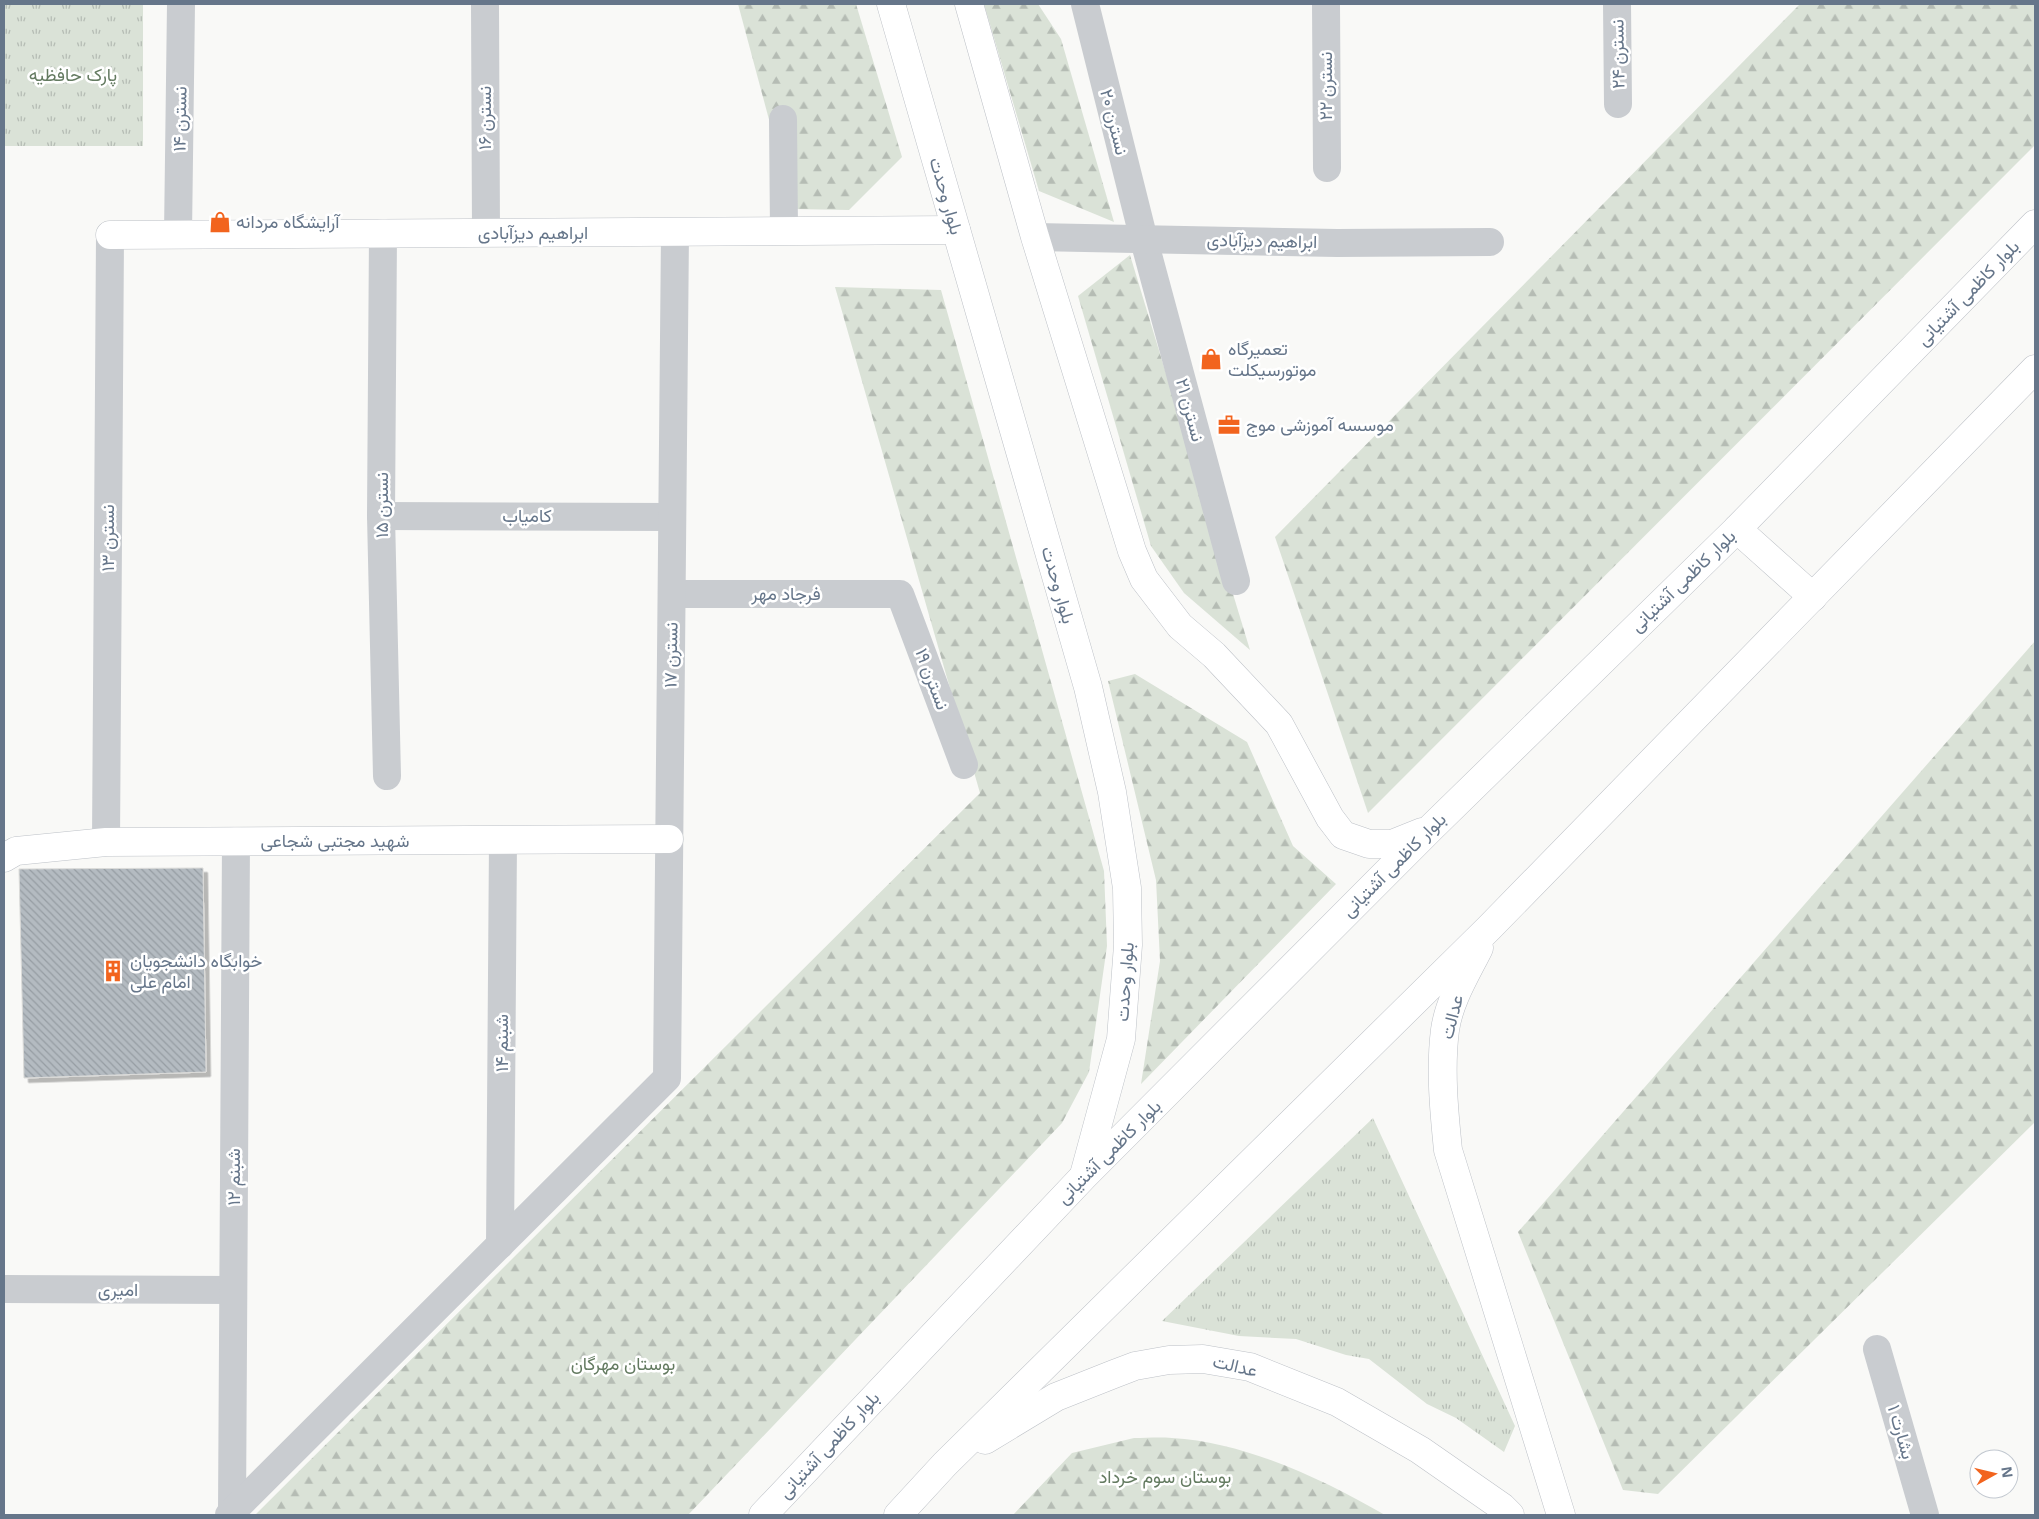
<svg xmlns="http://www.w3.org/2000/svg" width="2039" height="1519" viewBox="0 0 2039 1519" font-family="'Open Sans',Vazirmatn,sans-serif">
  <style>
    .forest { fill: url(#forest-firs) }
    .park { fill: url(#park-tufts) }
    .building { fill: url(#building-back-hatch); stroke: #dbdbd9; filter: url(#shadow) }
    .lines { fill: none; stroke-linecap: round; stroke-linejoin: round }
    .secondary-casing { stroke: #bdc1c7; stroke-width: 29 }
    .street { stroke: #c9ccd0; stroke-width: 28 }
    .secondary { stroke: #fff; stroke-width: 28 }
    .labels { text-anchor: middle; stroke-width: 5; stroke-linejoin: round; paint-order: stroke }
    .street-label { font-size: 18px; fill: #66768a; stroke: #fff }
    .park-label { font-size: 18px; fill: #647b61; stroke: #fff }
    .poi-label { font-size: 18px; fill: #66768a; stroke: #fff; text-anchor: start }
  </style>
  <defs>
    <pattern id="forest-firs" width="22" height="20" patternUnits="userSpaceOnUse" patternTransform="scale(1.25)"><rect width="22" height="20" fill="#dae2d7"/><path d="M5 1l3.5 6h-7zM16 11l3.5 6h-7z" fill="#b5bcb4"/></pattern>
    <pattern id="park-tufts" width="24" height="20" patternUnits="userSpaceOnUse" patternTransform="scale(1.25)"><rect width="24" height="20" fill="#dae2d7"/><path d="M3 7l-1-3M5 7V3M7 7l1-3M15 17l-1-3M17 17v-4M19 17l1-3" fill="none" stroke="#b5bcb4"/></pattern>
    <pattern id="building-back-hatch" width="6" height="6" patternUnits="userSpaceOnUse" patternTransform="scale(1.25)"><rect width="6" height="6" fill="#b4bbc1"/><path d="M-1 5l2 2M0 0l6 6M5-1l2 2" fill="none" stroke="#969da3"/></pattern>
    <filter id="shadow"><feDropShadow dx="4.5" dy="4.5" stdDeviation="0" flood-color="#0004"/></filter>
  </defs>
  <rect width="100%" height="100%" fill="#f9f9f7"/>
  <!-- forest -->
  <g class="forest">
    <path d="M738 4H856L902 157 849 210 793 209Z"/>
    <path d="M984 4H1038L1061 39 1114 222 1039 191Z"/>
    <path d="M1800 4H2035V145L1368 813 1275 537Z"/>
    <path d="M1130 255 1250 650 1184 593 1151 546 1078 296Z"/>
    <path d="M835 287 941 290 1104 871 1107 946 1089 1072 1062 1123 688 1515H255L980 793Z"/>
    <path d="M2035 641V1122L1658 1494 1623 1490 1518 1232Z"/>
    <path d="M1135 674 1247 742 1293 846 1336 884 1141 1084 1160 961 1156 880 1108 681Z"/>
    <path d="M1134 1438C1146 1438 1159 1437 1172 1438 1245 1442 1322 1479 1385 1515H1013L1072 1453Z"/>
  </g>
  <!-- park -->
  <g class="park">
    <rect x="4" y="4" width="139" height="142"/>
    <path d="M1373 1118 1515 1426 1504 1452 1456 1418 1427 1404 1369 1359 1346 1355 1296 1339 1239 1336 1162 1321Z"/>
  </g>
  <!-- building -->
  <path class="building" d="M203 868 206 1072 24 1078 19 869Z"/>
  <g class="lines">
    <!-- secondary casing -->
    <g class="secondary-casing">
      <g id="secondary">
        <path d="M891 4 1088 687 1112 792 1127 888 1128 945 1121 1039 1084 1175"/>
        <path d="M969 4 1035 237 1132 551 1144 579 1180 626 1214 655 1279 724 1330 818 1343 835 1369 844H1392L1422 832"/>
        <path d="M110 235 956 230"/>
        <path d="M1737 529 1813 597"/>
        <path d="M4 858 16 851 106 842 669 839"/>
        <path d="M1479 948C1466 974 1449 1001 1445 1030 1440 1069 1444 1111 1448 1150L1561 1515"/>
        <path d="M985 1440 1056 1397 1114 1374 1135 1366 1169 1360 1203 1359 1250 1367 1337 1402 1420 1450 1502 1507 1510 1515"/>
        <path d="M763 1515 1084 1176 1430 829 1737 529 2035 224"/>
        <path d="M898 1515 945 1464 1489 928 2035 369"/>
      </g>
    </g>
    <!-- street -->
    <g class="street">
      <path d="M485 4 486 233"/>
      <path d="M1085 4 1144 240 1236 581"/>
      <path d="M1326 4 1327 168"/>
      <path d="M1617 4 1618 104"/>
      <path d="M783 119 784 231"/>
      <path d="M383 233 381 516 387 776"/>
      <path d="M178 234 181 4"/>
      <path d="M1035 237 1337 243 1490 242"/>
      <path d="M381 516 672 517"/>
      <path d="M672 594H900L964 765"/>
      <path d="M106 842 110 235"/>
      <path d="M500 1245 503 840"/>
      <path d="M4 1289 233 1290"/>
      <path d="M1877 1349 1925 1515"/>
      <path d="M232 1512 236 841"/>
      <path d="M229 1515 667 1078 675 232"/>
    </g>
    <!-- secondary -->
    <use href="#secondary" class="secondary"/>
  </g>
  <!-- icons -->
  <defs>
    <g id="shop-bare" transform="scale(1.725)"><path d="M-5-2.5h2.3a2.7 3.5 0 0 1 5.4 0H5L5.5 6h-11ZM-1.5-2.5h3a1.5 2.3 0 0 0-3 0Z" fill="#f2641e" stroke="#fff" stroke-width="2.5" paint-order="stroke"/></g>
    <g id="office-bare" transform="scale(1.725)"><path d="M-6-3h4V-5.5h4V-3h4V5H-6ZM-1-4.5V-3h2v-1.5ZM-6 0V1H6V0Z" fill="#f2641e" stroke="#fff" stroke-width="2.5" paint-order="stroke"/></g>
    <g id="building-bare" transform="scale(1.725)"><path d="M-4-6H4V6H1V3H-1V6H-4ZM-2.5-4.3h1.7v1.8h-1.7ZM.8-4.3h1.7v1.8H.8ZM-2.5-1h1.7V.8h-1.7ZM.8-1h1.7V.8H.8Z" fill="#f2641e" stroke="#fff" stroke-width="2.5" paint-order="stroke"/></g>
  </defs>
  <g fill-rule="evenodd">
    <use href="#shop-bare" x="220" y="222"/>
    <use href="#shop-bare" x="1211" y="359"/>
    <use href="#office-bare" x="1229" y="425"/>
    <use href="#building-bare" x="113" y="971"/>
  </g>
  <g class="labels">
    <!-- street labels -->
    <g class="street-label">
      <text transform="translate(1618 54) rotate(-91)" y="6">نسترن ۲۴</text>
      <text transform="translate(1326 86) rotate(-90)" y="6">نسترن ۲۲</text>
      <text transform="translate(485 118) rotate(-90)" y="6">نسترن ۱۶</text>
      <text transform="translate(180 119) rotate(-89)" y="6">نسترن ۱۴</text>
      <text transform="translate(1114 122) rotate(76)" y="6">نسترن ۲۰</text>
      <text transform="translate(946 196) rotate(74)" y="6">بلوار وحدت</text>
      <text x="533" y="239">ابراهیم دیزآبادی</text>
      <text transform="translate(1262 241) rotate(1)" y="6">ابراهیم دیزآبادی</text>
      <text transform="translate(1968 293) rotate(-46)" y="6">بلوار کاظمی آشتیانی</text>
      <text transform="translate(1190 410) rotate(75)" y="6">نسترن ۲۱</text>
      <text transform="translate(382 505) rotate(-90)" y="6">نسترن ۱۵</text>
      <text x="527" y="522">کامیاب</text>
      <text transform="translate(108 538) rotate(-90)" y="6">نسترن ۱۳</text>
      <text transform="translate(1683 581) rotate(-44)" y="6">بلوار کاظمی آشتیانی</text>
      <text transform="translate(1058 585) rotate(74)" y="6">بلوار وحدت</text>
      <text x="786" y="600">فرجاد مهر</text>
      <text transform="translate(671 655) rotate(-89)" y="6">نسترن ۱۷</text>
      <text transform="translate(932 679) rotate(69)" y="6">نسترن ۱۹</text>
      <text x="335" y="847">شهید مجتبی شجاعی</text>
      <text transform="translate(1394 865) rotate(-45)" y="6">بلوار کاظمی آشتیانی</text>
      <text transform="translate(1125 982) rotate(-86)" y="6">بلوار وحدت</text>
      <text transform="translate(1452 1017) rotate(-76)" y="6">عدالت</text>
      <text transform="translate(502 1043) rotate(-90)" y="6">شبنم ۱۴</text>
      <text transform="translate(1109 1152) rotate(-45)" y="6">بلوار کاظمی آشتیانی</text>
      <text transform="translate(234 1177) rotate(-90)" y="6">شبنم ۱۲</text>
      <text x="118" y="1296">امیری</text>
      <text transform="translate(1235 1366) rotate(13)" y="6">عدالت</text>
      <text transform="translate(1901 1432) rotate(74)" y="6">بشارت ۱</text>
      <text transform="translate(829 1445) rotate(-47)" y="6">بلوار کاظمی آشتیانی</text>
    </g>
    <!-- park labels -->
    <g class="park-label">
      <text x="73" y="81">پارک حافظیه</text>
      <text x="623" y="1370">بوستان مهرگان</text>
      <text x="1165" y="1483">بوستان سوم خرداد</text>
    </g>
    <!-- poi labels -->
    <g class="poi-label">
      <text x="236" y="228">آرایشگاه مردانه</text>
      <text x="1228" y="355">تعمیرگاه<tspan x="1228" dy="21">موتورسیکلت</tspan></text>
      <text x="1246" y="431">موسسه آموزشی موج</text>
      <text x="130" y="967">خوابگاه دانشجویان<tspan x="130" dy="21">امام علی</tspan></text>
    </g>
  </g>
  <!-- border -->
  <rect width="2039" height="1519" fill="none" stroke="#66768a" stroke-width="10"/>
  <!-- north arrow -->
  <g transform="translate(1994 1474) rotate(82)"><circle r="24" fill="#ffffff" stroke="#c2c8d0"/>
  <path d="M0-4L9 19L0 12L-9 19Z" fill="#f2641e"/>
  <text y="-8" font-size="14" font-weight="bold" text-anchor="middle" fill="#66768a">N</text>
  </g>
</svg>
